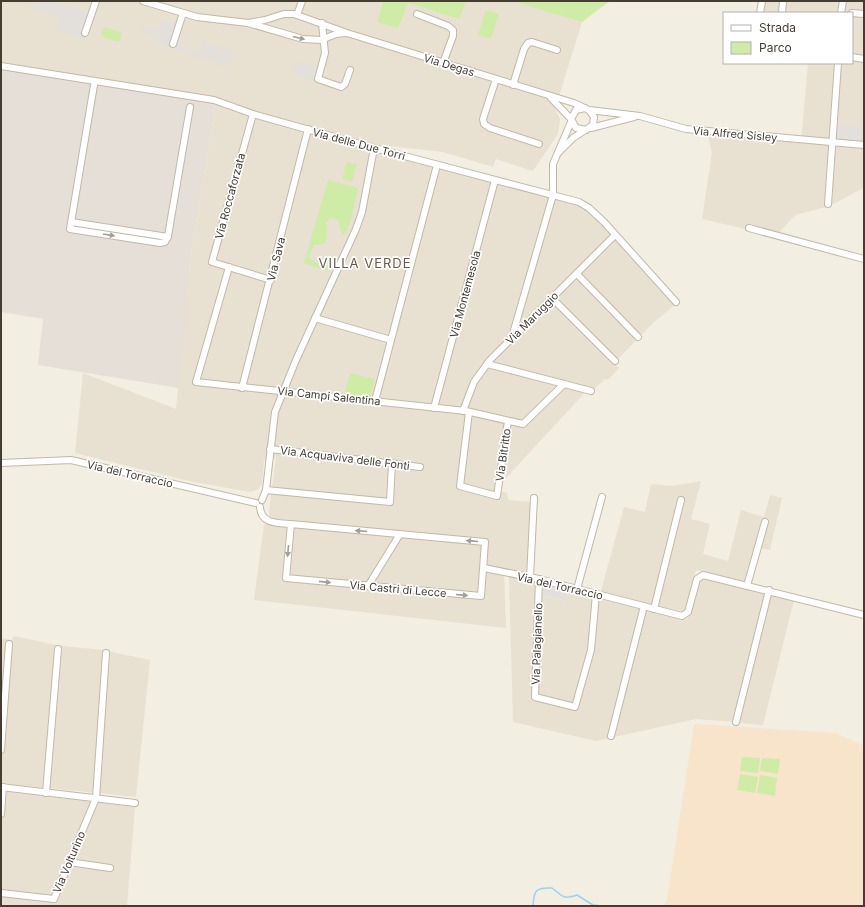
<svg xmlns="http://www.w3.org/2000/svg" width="865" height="907" viewBox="0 0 865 907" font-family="Inter,sans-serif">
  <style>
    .residential { fill: #e8e0d0 }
    .commercial { fill: #f8e4ca }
    .industrial { fill: #e5dfd8 }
    .green { fill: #ceeca6 }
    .parking { fill: #e3e0db }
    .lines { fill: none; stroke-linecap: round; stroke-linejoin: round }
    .stream { stroke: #97d2f7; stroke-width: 1.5 }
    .minor-casing { stroke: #c2b8a7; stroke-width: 8 }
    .minor { stroke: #fff; stroke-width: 6 }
    .oneway { fill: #a29e98 }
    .labels { text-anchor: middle; stroke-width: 3.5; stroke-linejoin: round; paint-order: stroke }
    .street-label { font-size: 11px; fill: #453d32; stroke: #fff }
    .quarter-label { font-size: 13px; letter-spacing: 1px; fill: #695b48; stroke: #fff }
  </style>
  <rect width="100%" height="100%" fill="#f3eee2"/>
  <!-- residential -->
  <g class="residential">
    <path d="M1 1H383L377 22 408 3 459 19 467 1H511L582 22 555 109 560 119 558 134 533 171 496 159 493 167 443 152 371 144 276 118 217 99 1 62Z"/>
    <path d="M763 1H864V188L829 206 795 215 776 236 702 219 712 153 708 135 801 143 808 63H852V13H762Z"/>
    <path d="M216 103 226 109 247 116 577 205 589 211 675 305 655 321 614 363 619 368 609 379H605L594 389 589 388 495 490 507 493 508 500 532 502 528 575 504 569 506 628 254 600 264 524H270L269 512 276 457 264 460 262 484 257 490 250 492 189 481 75 453 83 373 176 409 191 253Z"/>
    <path d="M701 481 691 519 710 524 703 554 728 561 741 510 764 517 770 495 782 498 770 550 754 547 746 583 696 570 684 612 666 608 664 613 687 620 699 583 700 580 705 578 766 593 734 722 696 719 596 741 513 722 509 575 536 581 535 594 565 601 567 589 599 598 624 507 645 512 651 484 672 486Z"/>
    <path d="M771 594 794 600 763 725 738 723Z"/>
    <path d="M14 636 61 646 103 650 150 660 136 797 1 783V638L12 640Z"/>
    <path d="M1 791 135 807 127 906H1Z"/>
  </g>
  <!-- commercial -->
  <path class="commercial" d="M696 724 836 733 864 746V906H664L667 899 694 725Z"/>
  <!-- industrial -->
  <path class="industrial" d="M1 66 216 103 191 253 179 388 38 365 43 319 1 312Z"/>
  <!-- green -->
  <g class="green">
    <path d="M383 1H467L459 19 408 3 398 28 377 22Z"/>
    <path d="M511 1H610L582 22Z"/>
    <path d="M486 10 499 14 491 39 478 35Z"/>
    <path d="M104 27 122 33 119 42 101 36Z"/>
    <path d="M347 162 357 164 352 182 342 179Z"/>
    <path d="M328 180 358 188 351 220 344 235 342 234 338 220 331 218 325 223 327 226 326 243 314 245 309 255 310 259 323 266H330L328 271 304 263Z"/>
    <path d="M350 373 375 379 370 397 345 394Z"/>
    <path d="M742 757 760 758 758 773 740 771Z"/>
    <path d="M762 758 780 759 778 774 760 771Z"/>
    <path d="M740 774 758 777 755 793 737 790Z"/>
    <path d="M760 775 777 778 775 796 757 793Z"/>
  </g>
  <!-- parking -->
  <g class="parking">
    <path d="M30 1H53L94 14 86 40 56 30 60 17 28 6Z"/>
    <path d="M162 20 174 23 172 32 180 35 177 45 199 52 203 42 233 51 228 67 155 43 158 34H155L154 36 141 32 143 26 159 31Z"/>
    <path d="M297 62 315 67 311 80 293 75Z"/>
    <path d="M837 125 862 127 861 142 836 140Z"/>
    <path d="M541 583 567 589 566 601 541 595Z"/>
  </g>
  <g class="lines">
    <!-- stream -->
    <path class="stream" d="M533 906C534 891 535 887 552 888 563 896 562 900 577 895L593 905 602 906"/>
    <!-- minor casing -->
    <g class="minor-casing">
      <g id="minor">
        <path d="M143 1 197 17 248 23 303 39 321 40 336 34 346 33"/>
        <path d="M760 13 762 1"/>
        <path d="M782 13 783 1"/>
        <path d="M841 13 843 1"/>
        <path d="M852 13 864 14"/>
        <path d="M417 14 448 26 453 30V36L443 63"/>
        <path d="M297 15 302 1"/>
        <path d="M248 23 265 20 284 14H294L347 33 574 103 589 110 594 117 593 125 573 138 558 153"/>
        <path d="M322 23 325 53 318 79 341 87 345 84 350 70"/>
        <path d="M85 33 96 1"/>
        <path d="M173 44 183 13"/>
        <path d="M852 57 864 59"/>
        <path d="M1 66 214 100 253 114 363 145 579 202 589 208 604 222 676 302"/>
        <path d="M496 79 483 119 484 124 490 128 539 144"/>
        <path d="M94 85 70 229 160 243 165 242 168 236 190 107"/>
        <path d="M513 85 524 49 528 43 532 42 557 50"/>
        <path d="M551 98 571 119"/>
        <path d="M585 108 576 110 571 119 576 128 586 130"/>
        <path d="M589 110 640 116 686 129 864 145"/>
        <path d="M253 114 212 262 271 280"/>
        <path d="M591 128 634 117"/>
        <path d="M828 204 838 63"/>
        <path d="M71 222 168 237"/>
        <path d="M749 228 864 259"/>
        <path d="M229 267 196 382 466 411 523 424 564 384"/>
        <path d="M577 274 638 337"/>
        <path d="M552 298 615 361"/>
        <path d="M315 318 391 340"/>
        <path d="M512 337 553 195V164L571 122"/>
        <path d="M487 364 591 391"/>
        <path d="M242 388 308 129"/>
        <path d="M375 401 437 165"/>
        <path d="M434 408 495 180"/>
        <path d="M463 411 474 382 490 360 615 235"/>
        <path d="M469 412 460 486 497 496 508 421"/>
        <path d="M270 449 420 467"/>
        <path d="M1 463 71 460 256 503"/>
        <path d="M266 490 390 502 392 463"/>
        <path d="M262 500 266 490 275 412 296 360 356 229 362 212 374 148"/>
        <path d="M260 507C261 524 277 523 291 524L485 542 481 596 286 578 291 524"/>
        <path d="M484 568 539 579 682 616 688 612 697 579 703 575 864 615"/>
        <path d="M530 578 534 498"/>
        <path d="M539 579 535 697 575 707 591 650 596 594"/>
        <path d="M368 586 400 534"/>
        <path d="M747 586 765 522"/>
        <path d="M577 589 602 497"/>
        <path d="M654 609 681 500"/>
        <path d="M736 722 769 590"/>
        <path d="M611 736 644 606"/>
        <path d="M1 750 9 644"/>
        <path d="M1 787 135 803"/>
        <path d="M46 793 58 649"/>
        <path d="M1 814 3 787"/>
        <path d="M69 862 110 868"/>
        <path d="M1 893 54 899 96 798 106 653"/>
      </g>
    </g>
    <!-- minor -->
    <use href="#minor" class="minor"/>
  </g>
  <!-- one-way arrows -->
  <defs><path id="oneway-solid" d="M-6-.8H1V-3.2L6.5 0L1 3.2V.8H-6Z"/></defs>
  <g class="oneway">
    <use href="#oneway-solid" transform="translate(299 38) rotate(14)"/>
    <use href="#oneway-solid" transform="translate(109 235) rotate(9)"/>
    <use href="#oneway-solid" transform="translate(361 531) rotate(-175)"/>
    <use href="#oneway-solid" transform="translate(472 541) rotate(-175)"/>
    <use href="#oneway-solid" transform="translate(288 551) rotate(95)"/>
    <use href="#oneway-solid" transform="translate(325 582) rotate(6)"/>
    <use href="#oneway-solid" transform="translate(462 595) rotate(5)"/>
  </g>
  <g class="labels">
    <!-- street labels -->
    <g class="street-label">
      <text transform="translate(449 65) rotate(17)" y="4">Via Degas</text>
      <text transform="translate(735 134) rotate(5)" y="4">Via Alfred Sisley</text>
      <text transform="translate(359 144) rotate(15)" y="4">Via delle Due Torri</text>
      <text transform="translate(230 196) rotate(-75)" y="4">Via Roccaforzata</text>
      <text transform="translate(276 259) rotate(-76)" y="4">Via Sava</text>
      <text transform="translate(465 294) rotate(-75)" y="4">Via Montemesola</text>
      <text transform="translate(532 318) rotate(-45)" y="4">Via Maruggio</text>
      <text transform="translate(329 396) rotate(6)" y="4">Via Campi Salentina</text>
      <text transform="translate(503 455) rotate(-82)" y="4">Via Bitritto</text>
      <text transform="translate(345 458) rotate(7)" y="4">Via Acquaviva delle Fonti</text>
      <text transform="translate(130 474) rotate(13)" y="4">Via del Torraccio</text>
      <text transform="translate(560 586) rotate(13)" y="4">Via del Torraccio</text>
      <text transform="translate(398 589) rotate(5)" y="4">Via Castri di Lecce</text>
      <text transform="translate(537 644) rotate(-88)" y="4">Via Palagianello</text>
      <text transform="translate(69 862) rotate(-67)" y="4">Via Volturino</text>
    </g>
    <!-- quarter labels -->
    <g class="quarter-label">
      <text x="365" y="268">VILLA VERDE</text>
    </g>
  </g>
  <!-- border -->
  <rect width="865" height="907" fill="none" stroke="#453d32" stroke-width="4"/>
  <!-- legend -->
  <rect x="723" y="12" width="130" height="52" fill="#ffffff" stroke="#b5b1ad"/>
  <rect x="731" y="25" width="20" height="6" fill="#ffffff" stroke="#b5b1ad"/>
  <text x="759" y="32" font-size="12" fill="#453d32">Strada</text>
  <rect x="731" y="42" width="20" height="12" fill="#ceeca6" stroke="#b5b1ad"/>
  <text x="759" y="52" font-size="12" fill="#453d32">Parco</text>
</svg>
